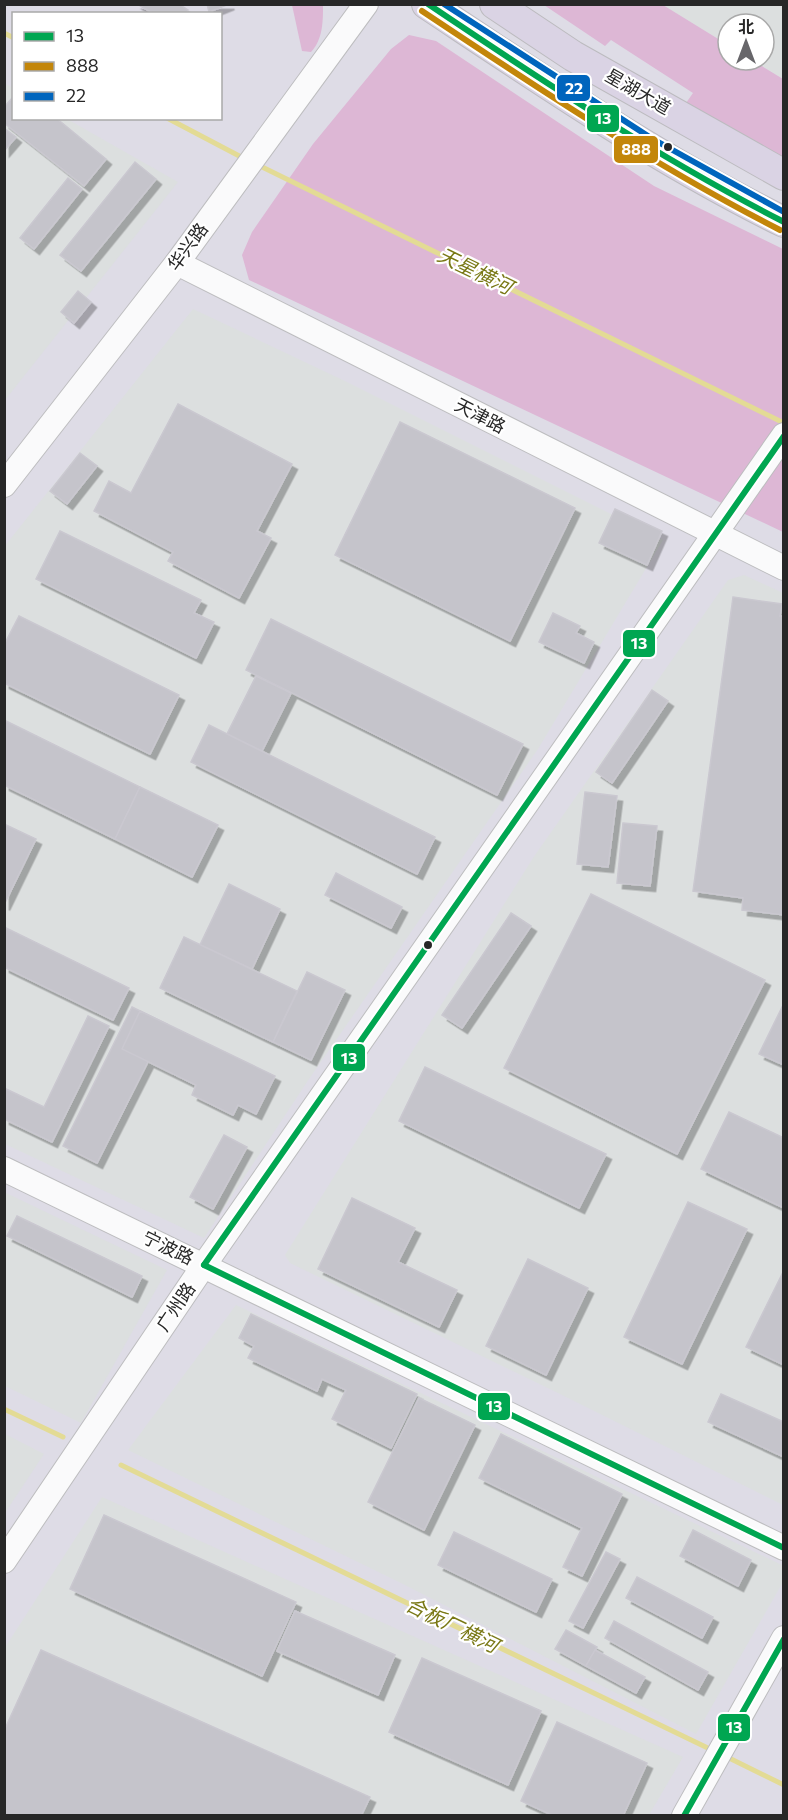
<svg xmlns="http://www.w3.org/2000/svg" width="788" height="1820" viewBox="0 0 788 1820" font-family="Commissioner,'Noto Sans SC',sans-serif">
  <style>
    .industrial { fill: #dcdfdf }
    .green { fill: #ddb7d5 }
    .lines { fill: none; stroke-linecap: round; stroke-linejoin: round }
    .stream { stroke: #e3db95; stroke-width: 5 }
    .building { fill: #c5c4cb; stroke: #cac8d0; stroke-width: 1.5; filter: url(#shadow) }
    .minor-casing { stroke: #bdbdbf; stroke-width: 26 }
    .major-casing { stroke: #bcbbbf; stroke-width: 32 }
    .minor { stroke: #fafafb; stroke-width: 24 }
    .major { stroke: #dad3e4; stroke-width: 30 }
    .bus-1-casing { stroke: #fff; stroke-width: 10 }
    .bus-2-casing { stroke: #fff; stroke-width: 10 }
    .bus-3-casing { stroke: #fff; stroke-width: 10 }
    .bus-1 { stroke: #00a651; stroke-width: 6 }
    .bus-2 { stroke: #c3860a; stroke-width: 6 }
    .bus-3 { stroke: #0065bd; stroke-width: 6 }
    .bus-dot { fill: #272727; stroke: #fff; stroke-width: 2 }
    .labels { text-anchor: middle; stroke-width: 4.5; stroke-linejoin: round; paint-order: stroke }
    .street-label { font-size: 18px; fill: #272727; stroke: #fff }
    .water-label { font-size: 20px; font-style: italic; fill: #797815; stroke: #fff }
    .line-badge { stroke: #fff; stroke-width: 2 }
    .badge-label { font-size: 16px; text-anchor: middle; font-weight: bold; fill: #fff }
  </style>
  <defs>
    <filter id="shadow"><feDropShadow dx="5.5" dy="5.5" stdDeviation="0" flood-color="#0004"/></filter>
  </defs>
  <rect width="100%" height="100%" fill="#dedce6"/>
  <!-- industrial -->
  <g class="industrial">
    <path d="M663 5H783V79L752 60H764V24H728V45Z"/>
    <path d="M4 83 13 88 14 118 67 119 178 182 5 400Z"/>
    <path d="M193 309 347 382 663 540 538 749 309 1079 204 1238 5 1144 4 547Z"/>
    <path d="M744 575 783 593V1505L558 1393 290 1263 285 1255 533 858 728 580Z"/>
    <path d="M4 1192 167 1270 81 1423 5 1386Z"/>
    <path d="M236 1305 782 1565 783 1582 696 1734 403 1584 128 1450Z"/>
    <path d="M5 1434 44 1454 5 1513Z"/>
    <path d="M102 1497 683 1757 649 1815H5L4 1649Z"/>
  </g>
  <!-- green -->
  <g class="green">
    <path d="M292 5H323C323 21 323 39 311 52L302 51Z"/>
    <path d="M544 5H663L728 45V60H752L783 79V157L686 103 693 93 611 40 605 46Z"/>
    <path d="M409 35 436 41 654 186 783 249V532L249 280 242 255 252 232 313 144 391 49Z"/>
  </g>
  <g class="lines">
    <!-- stream -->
    <g class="stream">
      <path d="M4 33 14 38"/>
      <path d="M167 118 245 159"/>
      <path d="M256 164 784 423"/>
      <path d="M4 1409 63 1437"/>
      <path d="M121 1465 714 1751"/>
      <path d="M725 1756 784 1785"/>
    </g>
  </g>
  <!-- building -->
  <g class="building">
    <path d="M137 4H179L188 10 186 14H154Z"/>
    <path d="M207 4H229L209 12Z"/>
    <path d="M14 96V118H56L106 159 84 186 4 123V107Z"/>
    <path d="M4 128 16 137 4 151Z"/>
    <path d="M135 162 156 179 81 271 60 255Z"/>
    <path d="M68 178 82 189 34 249 20 238Z"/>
    <path d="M78 291 91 302 74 323 61 312Z"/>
    <path d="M178 404 292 464 257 531 271 538 239 598 168 561 173 552 94 511 109 481 131 493Z"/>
    <path d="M400 422 575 508 510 641 335 555Z"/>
    <path d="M80 453 97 466 67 504 50 491Z"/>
    <path d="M615 509 662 531 647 565 599 543Z"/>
    <path d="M60 531 201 600 194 613 214 622 196 658 36 579Z"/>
    <path d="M733 597 782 604 780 616H784V915L742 910 743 898 693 891Z"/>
    <path d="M553 613 580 626 576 633 594 642 584 663 539 642Z"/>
    <path d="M19 616 179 695 150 754 4 683V645Z"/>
    <path d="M271 619 523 744 497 795 246 670Z"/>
    <path d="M256 676 291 693 262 751 227 734Z"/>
    <path d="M652 690 668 701 612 783 596 772Z"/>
    <path d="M4 720 140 787 115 839 4 785Z"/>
    <path d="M209 725 435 837 417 874 191 762Z"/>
    <path d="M140 787 218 825 192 877 115 839Z"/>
    <path d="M585 792 617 796 608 867 577 864Z"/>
    <path d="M623 823 657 826 650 886 617 883Z"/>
    <path d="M4 824 36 839 4 905Z"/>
    <path d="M336 873 402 907 391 928 325 895Z"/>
    <path d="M229 884 280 909 252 969 200 945Z"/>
    <path d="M591 894 765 980 677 1154 504 1068Z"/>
    <path d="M511 913 531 926 462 1028 442 1015Z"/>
    <path d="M4 927 129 988 113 1020 4 967Z"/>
    <path d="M184 937 297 991 273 1042 160 988Z"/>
    <path d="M307 972 345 990 311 1060 273 1042Z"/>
    <path d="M784 1003V1065L759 1054Z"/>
    <path d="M132 1007 167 1024 97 1163 63 1146Z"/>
    <path d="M140 1011 275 1076 256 1114 238 1105 233 1115 192 1095 196 1085 122 1049Z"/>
    <path d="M88 1016 109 1026 52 1142 4 1119V1088L44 1107Z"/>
    <path d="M425 1067 606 1154 579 1208 399 1121Z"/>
    <path d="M729 1112 784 1138V1208L701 1169Z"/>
    <path d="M224 1135 247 1147 213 1209 190 1197Z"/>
    <path d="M352 1198 415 1228 398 1262 457 1290 439 1327 318 1269Z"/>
    <path d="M688 1202 747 1229 682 1364 624 1337Z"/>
    <path d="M17 1216 142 1276 132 1297 7 1236Z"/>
    <path d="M528 1259 588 1288 546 1375 486 1346Z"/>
    <path d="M784 1270V1365L746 1347Z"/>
    <path d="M251 1314 417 1394 391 1448 332 1419 346 1390 322 1379 317 1391 248 1358 254 1346 239 1338Z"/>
    <path d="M721 1394 784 1422V1457L708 1422Z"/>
    <path d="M419 1398 475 1425 424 1530 368 1502Z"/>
    <path d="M501 1434 622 1494 582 1576 563 1567 582 1528 479 1478Z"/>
    <path d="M104 1515 296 1602 262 1676 70 1589Z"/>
    <path d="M693 1530 751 1560 738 1586 680 1556Z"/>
    <path d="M454 1532 552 1579 536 1612 438 1565Z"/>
    <path d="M606 1552 620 1559 583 1628 569 1621Z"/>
    <path d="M637 1577 713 1617 702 1638 626 1598Z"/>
    <path d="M295 1611 395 1655 378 1695 277 1651Z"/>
    <path d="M614 1621 708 1672 698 1690 605 1638Z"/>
    <path d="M566 1630 597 1647 586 1666 555 1649Z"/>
    <path d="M41 1650 370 1797 361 1816H4V1731Z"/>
    <path d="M595 1650 645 1677 636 1693 586 1666Z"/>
    <path d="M422 1658 541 1711 508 1785 389 1732Z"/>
    <path d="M557 1722 647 1763 623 1816H554L521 1801Z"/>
  </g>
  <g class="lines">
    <!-- minor casing -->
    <g class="minor-casing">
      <g id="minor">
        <path d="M177 263 784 568"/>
        <path d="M4 485 177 263 366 4"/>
        <path d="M4 1169 784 1548"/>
        <path d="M4 1561 204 1265 784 435"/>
        <path d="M684 1816 784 1638"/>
      </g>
    </g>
    <!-- major casing -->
    <g class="major-casing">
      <g id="major">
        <path d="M427 4C543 81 658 160 784 222"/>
        <path d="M495 4 573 56 784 175"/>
      </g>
    </g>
    <!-- minor -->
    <use href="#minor" class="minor"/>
    <!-- major -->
    <use href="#major" class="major"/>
    <!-- bus-1 casing -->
    <g class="bus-1-casing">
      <g id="bus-1">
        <path d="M428 4C544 82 659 158 784 222"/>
        <path d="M204 1265 784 436"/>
        <path d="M204 1265 784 1548"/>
        <path d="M684 1816 784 1639"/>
      </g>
    </g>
    <!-- bus-2 casing -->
    <g class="bus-2-casing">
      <path id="bus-2" d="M422 11C539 89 655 166 780 230"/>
    </g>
    <!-- bus-3 casing -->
    <g class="bus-3-casing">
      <path id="bus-3" d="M444 4 651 138 784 212"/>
    </g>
    <!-- bus-1 -->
    <use href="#bus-1" class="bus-1"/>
    <!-- bus-2 -->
    <use href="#bus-2" class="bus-2"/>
    <!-- bus-3 -->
    <use href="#bus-3" class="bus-3"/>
  </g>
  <!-- markers -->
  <g class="bus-dot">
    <circle cx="668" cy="147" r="5"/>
    <circle cx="428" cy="945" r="5"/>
  </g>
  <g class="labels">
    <!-- street labels -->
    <g class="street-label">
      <text transform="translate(638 92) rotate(30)" y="6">星湖大道</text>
      <text transform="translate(188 247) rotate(-54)" y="6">华兴路</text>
      <text transform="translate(480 416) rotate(27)" y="6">天津路</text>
      <text transform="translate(168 1248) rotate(26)" y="6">宁波路</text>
      <text transform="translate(176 1307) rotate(-56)" y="6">广州路</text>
    </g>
    <!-- water labels -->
    <g class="water-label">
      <text transform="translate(475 271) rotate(26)" y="7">天星横河</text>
      <text transform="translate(452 1625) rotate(26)" y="7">合板厂横河</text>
    </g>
  </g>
  <g class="line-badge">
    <rect x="556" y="74" width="35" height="28" rx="6" fill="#0065bd"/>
    <rect x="586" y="104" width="34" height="29" rx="6" fill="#00a651"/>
    <rect x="613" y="135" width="46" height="29" rx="6" fill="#c3860a"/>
    <rect x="622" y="629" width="34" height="29" rx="6" fill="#00a651"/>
    <rect x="332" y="1043" width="34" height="29" rx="6" fill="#00a651"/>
    <rect x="477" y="1392" width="34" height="29" rx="6" fill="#00a651"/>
    <rect x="717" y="1713" width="34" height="29" rx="6" fill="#00a651"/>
  </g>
  <g class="badge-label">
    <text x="574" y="94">22</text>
    <text x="603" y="124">13</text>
    <text x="636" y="155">888</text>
    <text x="639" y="649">13</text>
    <text x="349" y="1064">13</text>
    <text x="494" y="1412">13</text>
    <text x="734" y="1733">13</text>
  </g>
  <!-- border -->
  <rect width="788" height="1820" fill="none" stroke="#272727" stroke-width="12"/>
  <!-- legend -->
  <rect x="12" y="12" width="210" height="108" fill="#ffffff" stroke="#a9a9a9" stroke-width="1.5"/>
  <rect x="24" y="32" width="30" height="9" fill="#00a651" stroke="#a9a9a9" stroke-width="1.5"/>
  <text x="66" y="42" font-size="18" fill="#272727">13</text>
  <rect x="24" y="62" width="30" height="9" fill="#c3860a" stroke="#a9a9a9" stroke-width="1.5"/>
  <text x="66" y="72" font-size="18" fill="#272727">888</text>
  <rect x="24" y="92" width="30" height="9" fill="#0065bd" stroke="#a9a9a9" stroke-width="1.5"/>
  <text x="66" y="102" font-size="18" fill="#272727">22</text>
  <!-- north arrow -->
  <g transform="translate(746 42)"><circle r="28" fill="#ffffff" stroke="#a9a9a9" stroke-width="1.5"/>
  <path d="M0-4.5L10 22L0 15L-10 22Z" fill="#67666a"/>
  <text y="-9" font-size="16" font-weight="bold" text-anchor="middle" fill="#272727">北</text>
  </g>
</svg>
